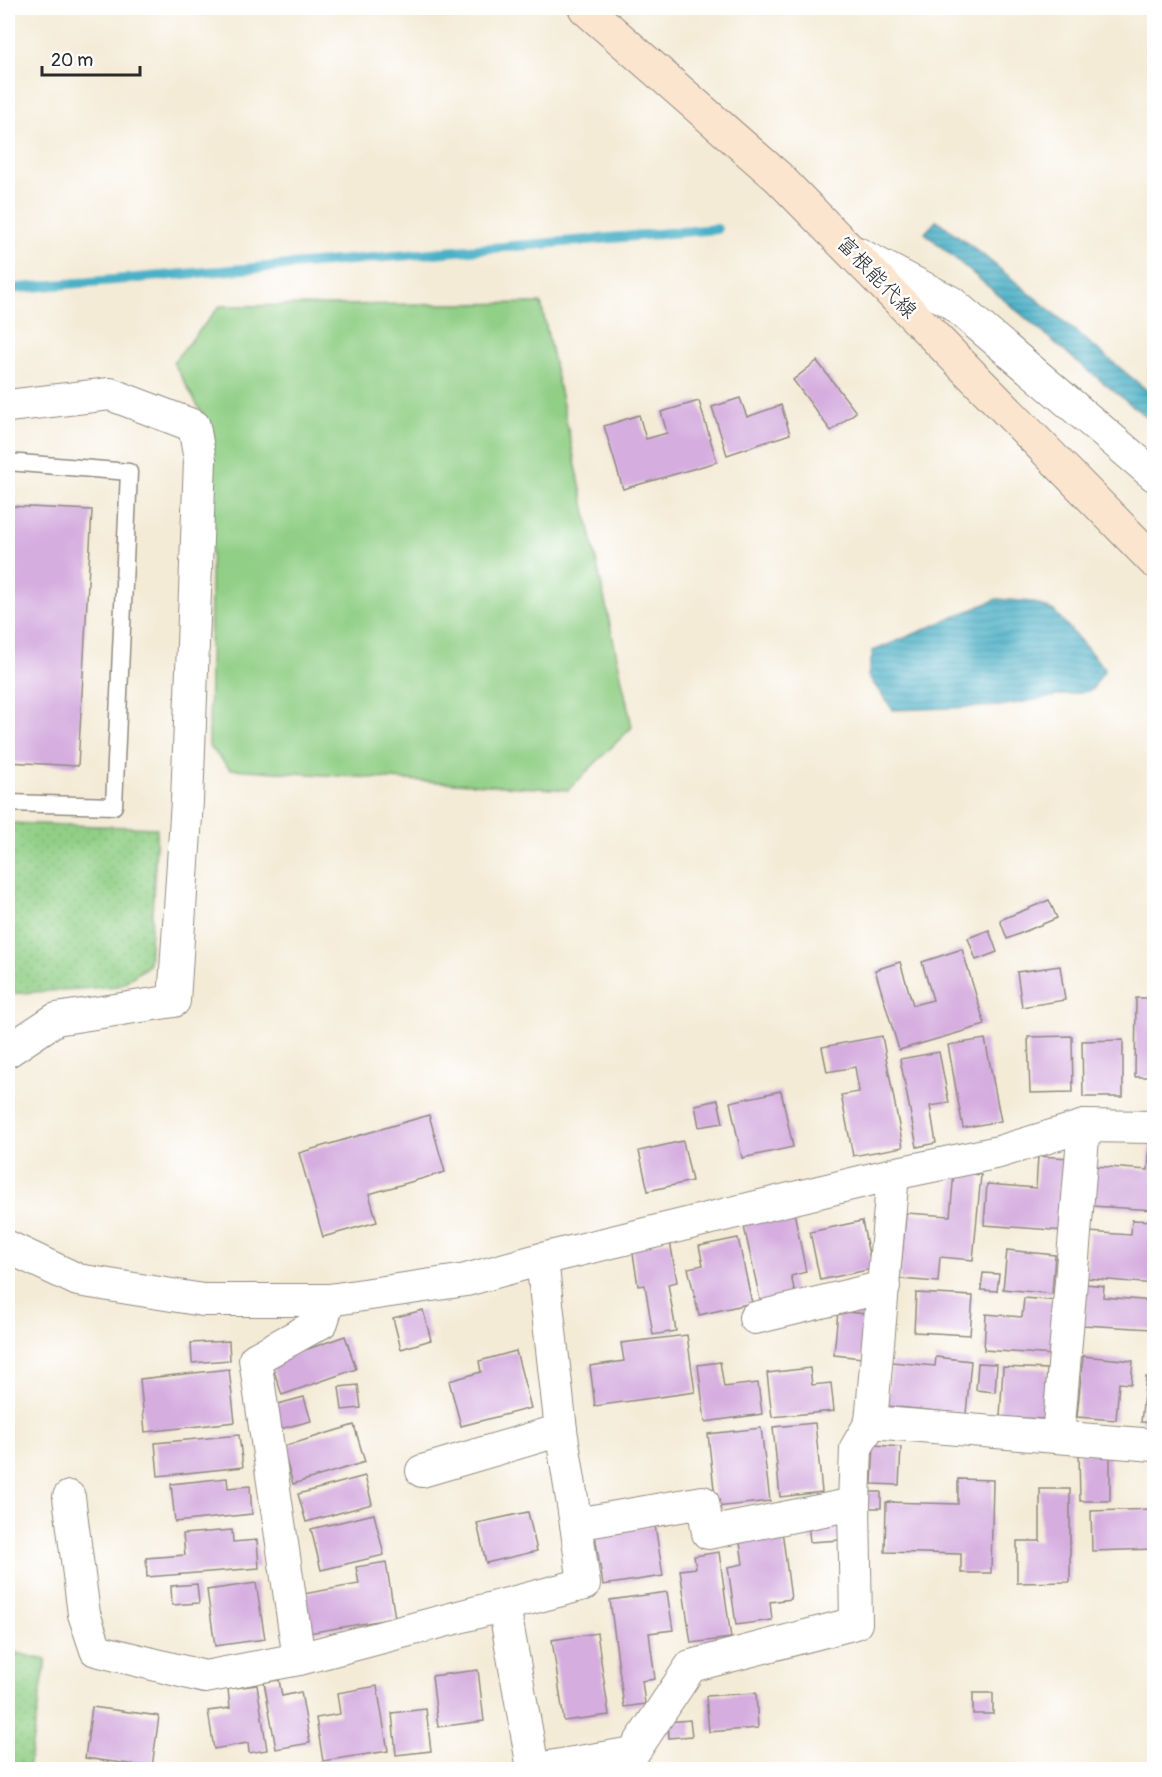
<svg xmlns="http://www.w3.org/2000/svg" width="1162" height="1777" viewBox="0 0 1162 1777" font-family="Pangolin,'Klee One',sans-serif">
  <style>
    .grass { fill: url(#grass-dots); stroke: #5e7d58; stroke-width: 1.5 }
    .garden { fill: #91cf86; stroke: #5e7d58; stroke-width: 1.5 }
    .water { fill: url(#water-rules); stroke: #3a6e79; stroke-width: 1.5 }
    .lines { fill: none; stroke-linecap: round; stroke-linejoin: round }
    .stream { stroke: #48b0c7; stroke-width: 10 }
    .building { fill: #d5addf }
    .service-casing { stroke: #908b81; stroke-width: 19 }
    .minor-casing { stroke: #908b81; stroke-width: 34 }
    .secondary-casing { stroke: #908b81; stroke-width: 35 }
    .service { stroke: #fff; stroke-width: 16 }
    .minor { stroke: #fff; stroke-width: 32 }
    .secondary { stroke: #fce5cf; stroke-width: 33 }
    .labels { text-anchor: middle; stroke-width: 5; stroke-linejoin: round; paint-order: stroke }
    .street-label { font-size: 21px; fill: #2b2b2b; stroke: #fff }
  </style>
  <defs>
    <pattern id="grass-dots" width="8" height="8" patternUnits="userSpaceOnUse" patternTransform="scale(1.5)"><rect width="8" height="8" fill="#91cf86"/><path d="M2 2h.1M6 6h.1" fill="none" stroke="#7db274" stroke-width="1.8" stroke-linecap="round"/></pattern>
    <pattern id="water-rules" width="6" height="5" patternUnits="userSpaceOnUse" patternTransform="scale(1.5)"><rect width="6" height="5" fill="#48b0c7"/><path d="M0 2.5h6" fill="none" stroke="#3c8fa2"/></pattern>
  </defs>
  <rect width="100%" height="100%" fill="#fff"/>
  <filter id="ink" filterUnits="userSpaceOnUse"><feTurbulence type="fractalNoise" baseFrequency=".0167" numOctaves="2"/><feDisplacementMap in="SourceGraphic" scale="12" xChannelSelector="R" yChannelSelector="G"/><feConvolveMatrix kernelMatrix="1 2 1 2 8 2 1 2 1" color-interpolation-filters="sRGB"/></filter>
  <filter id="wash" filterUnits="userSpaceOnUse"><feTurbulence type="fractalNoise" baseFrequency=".008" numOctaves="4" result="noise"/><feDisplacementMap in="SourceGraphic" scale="24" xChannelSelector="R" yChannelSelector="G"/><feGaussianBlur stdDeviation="1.35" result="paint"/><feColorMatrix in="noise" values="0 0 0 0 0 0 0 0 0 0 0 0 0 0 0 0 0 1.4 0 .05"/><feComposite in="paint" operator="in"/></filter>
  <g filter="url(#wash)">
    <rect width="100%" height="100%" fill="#f4ebd7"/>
    <!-- grass -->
    <g class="grass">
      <path d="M8 823 157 828 149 965 119 986 8 994Z"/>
      <path d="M8 1651 46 1660 28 1769H8Z"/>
    </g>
    <!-- garden -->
    <path class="garden" d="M541 303 632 727 568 790 230 769 209 746 213 433 173 362 220 306Z"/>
    <!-- water -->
    <g class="water">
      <path d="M937 220 983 255 1154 396V423L1080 364 925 233Z"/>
      <path d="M997 599 1032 602 1054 611 1105 669 1092 690 1000 706 893 710 868 676 873 651Z"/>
    </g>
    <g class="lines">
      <!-- stream -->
      <path class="stream" d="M8 289 717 229"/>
    </g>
    <g id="blocks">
      <!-- building -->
      <g class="building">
        <path d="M817 361 856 412 831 431 793 380Z"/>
        <path d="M740 398 747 417 781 405 790 434 727 455 712 407Z"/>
        <path d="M699 401 717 462 623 489 604 426 639 415 646 439 667 433 661 412Z"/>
        <path d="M8 506 92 510 78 766 8 762Z"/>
        <path d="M1049 900 1057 918 1007 939 1000 920Z"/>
        <path d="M989 930 997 952 976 960 968 938Z"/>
        <path d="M962 949 985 1025 899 1050 875 970 900 962 913 1005 933 1000 922 962Z"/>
        <path d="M1152 949H1154V989H1150Z"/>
        <path d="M1060 966 1065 1000 1022 1007 1017 972Z"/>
        <path d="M1136 998H1154V1077H1135Z"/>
        <path d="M882 1036 903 1147 853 1156 841 1095 859 1092 855 1067 827 1072 822 1047Z"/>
        <path d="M1072 1036 1073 1092 1030 1093 1028 1037Z"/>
        <path d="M985 1039 1001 1121 963 1128 948 1045Z"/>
        <path d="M1123 1040V1097H1083L1082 1041Z"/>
        <path d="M939 1052 949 1103 930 1106 936 1143 917 1147 900 1059Z"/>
        <path d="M781 1091 793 1147 742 1158 730 1102Z"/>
        <path d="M718 1100 723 1123 699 1127 695 1105Z"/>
        <path d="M429 1115 445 1172 369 1194 377 1222 323 1237 299 1153Z"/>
        <path d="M683 1141 692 1181 648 1191 639 1151Z"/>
        <path d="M1150 1143H1154V1210L1092 1206 1095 1166 1148 1170Z"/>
        <path d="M1038 1156 1070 1158 1065 1231 984 1225 987 1184 1036 1188Z"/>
        <path d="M954 1172 981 1175 973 1260 940 1257 938 1282 900 1279 906 1213 950 1216Z"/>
        <path d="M794 1212 806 1272 791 1276 796 1297 761 1304 743 1222Z"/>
        <path d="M1132 1220 1154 1221V1284L1086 1278 1089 1232 1131 1235Z"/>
        <path d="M862 1221 872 1269 820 1280 810 1232Z"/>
        <path d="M738 1238 752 1303 699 1315 688 1268 703 1265 699 1246Z"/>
        <path d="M670 1241 677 1282 668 1284 676 1331 653 1335 645 1285 638 1286 632 1247Z"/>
        <path d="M1007 1250 1055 1255 1052 1294 1003 1289Z"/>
        <path d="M983 1273 999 1274 997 1291 981 1290Z"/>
        <path d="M1086 1284 1104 1286 1103 1297 1154 1301 1152 1329 1083 1325Z"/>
        <path d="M916 1293 973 1296 970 1335 914 1332Z"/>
        <path d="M1024 1298 1057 1301 1053 1355 984 1350 986 1314 1022 1317Z"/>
        <path d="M423 1310 431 1340 401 1349 393 1318Z"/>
        <path d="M838 1311 866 1314 862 1358 834 1355Z"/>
        <path d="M687 1335 695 1392 595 1406 590 1366 624 1361 621 1343Z"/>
        <path d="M345 1336 356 1369 282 1395 271 1362Z"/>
        <path d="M229 1341 230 1360 192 1363 191 1343Z"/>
        <path d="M516 1351 531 1408 461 1426 449 1381 481 1372 479 1361Z"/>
        <path d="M1083 1356 1133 1361 1131 1384 1119 1383 1116 1420 1077 1417Z"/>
        <path d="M936 1357 971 1361 966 1414 887 1406 892 1362 935 1366Z"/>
        <path d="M720 1362 724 1387 758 1383 762 1414 705 1422 698 1365Z"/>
        <path d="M978 1363 997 1364 995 1392 976 1390Z"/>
        <path d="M1003 1367 1047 1369 1044 1419 1000 1417Z"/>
        <path d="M810 1368 812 1385 831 1383 834 1411 772 1417 767 1373Z"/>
        <path d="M229 1369 235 1422 145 1432 140 1379Z"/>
        <path d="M1146 1377H1154V1423L1141 1422Z"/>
        <path d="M358 1385 361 1408 342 1410 339 1387Z"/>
        <path d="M304 1397 311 1421 280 1429 274 1405Z"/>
        <path d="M815 1423 822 1492 780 1497 773 1427Z"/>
        <path d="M354 1425 365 1462 293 1484 282 1447Z"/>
        <path d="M761 1428 770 1501 716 1507 708 1434Z"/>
        <path d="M239 1435 243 1467 158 1476 155 1443Z"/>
        <path d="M874 1445 901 1447 899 1485 872 1484Z"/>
        <path d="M1079 1453H1110V1501H1080Z"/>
        <path d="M365 1476 372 1504 306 1522 298 1494Z"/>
        <path d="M227 1478 228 1488 250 1486 252 1514 175 1522 171 1484Z"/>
        <path d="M958 1479 993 1480 991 1573H961V1554L885 1552 886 1502 958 1504Z"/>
        <path d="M1040 1489H1070V1582L1017 1583V1541H1040Z"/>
        <path d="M863 1492H881V1508H864Z"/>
        <path d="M1154 1509V1549L1092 1551 1091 1511Z"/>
        <path d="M528 1512 537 1551 486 1563 477 1523Z"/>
        <path d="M374 1514 384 1555 321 1570 311 1529Z"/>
        <path d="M838 1520 840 1540 810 1542 808 1522Z"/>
        <path d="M655 1525 663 1576 603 1585 595 1534Z"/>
        <path d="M232 1530 233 1542 257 1540 259 1568 147 1577 146 1558 185 1555 183 1534Z"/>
        <path d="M782 1530 791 1599 770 1602 772 1620 736 1625 728 1567 743 1564 739 1536Z"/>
        <path d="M719 1552 731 1638 691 1643 680 1570 696 1568 694 1556Z"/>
        <path d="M386 1562 395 1618 309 1633 303 1594 359 1584 356 1567Z"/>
        <path d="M256 1583 265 1639 215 1646 207 1590Z"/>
        <path d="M197 1584 199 1603 172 1605 171 1586Z"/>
        <path d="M667 1592 673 1630 649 1633 655 1679 642 1681 645 1704 624 1707 610 1600Z"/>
        <path d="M597 1633 609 1715 564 1721 552 1640Z"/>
        <path d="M478 1670 484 1721 438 1727 432 1676Z"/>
        <path d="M279 1680 282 1696 301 1692 310 1743 276 1749 264 1682Z"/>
        <path d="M257 1685 267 1750 249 1753 248 1743 214 1749 208 1711 230 1708 228 1689Z"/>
        <path d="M377 1686 388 1751 323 1761 316 1718 340 1714 337 1693Z"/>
        <path d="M756 1693 758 1728 709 1732 706 1696Z"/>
        <rect x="973" y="1693" width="20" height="21"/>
        <path d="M92 1707 159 1716 152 1767 85 1758Z"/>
        <path d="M426 1709 431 1751 396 1755 392 1713Z"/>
        <path d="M690 1720 692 1736 669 1738 668 1722Z"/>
      </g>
    </g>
  </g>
  <g filter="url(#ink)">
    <use href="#blocks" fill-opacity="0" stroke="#908b81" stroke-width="1.5"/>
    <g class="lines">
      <!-- service casing -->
      <g class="service-casing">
        <path id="service" d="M8 462 129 472 114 806 8 803"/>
      </g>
      <!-- minor casing -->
      <g class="minor-casing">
        <g id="minor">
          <path d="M857 253 951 302 1154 475"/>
          <path d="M8 406 110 394 194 426 200 460 187 801 174 1001 56 1019 8 1051"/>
          <path d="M8 1247 78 1280 203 1300H329L466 1280 542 1259 893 1174 999 1152 1084 1126 1154 1127"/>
          <path d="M542 1259 561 1430 576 1524 703 1502 708 1533 854 1504"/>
          <path d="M755 1318 884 1287"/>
          <path d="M871 1422 893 1174"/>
          <path d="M1058 1437 1084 1126"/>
          <path d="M422 1471 561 1430"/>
          <path d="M69 1497 84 1614 96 1650 205 1677 299 1659 584 1584 576 1524"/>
          <path d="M504 1606 533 1768"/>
          <path d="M299 1659 255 1359 322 1322 329 1300"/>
          <path d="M531 1770 633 1753 691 1666 856 1623 854 1504 856 1448 871 1422 1154 1445"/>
        </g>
      </g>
      <!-- secondary casing -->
      <g class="secondary-casing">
        <path id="secondary" d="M585 8 778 177 1154 561"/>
      </g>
      <!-- service -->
      <use href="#service" class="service"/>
      <!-- minor -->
      <use href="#minor" class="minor"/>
      <!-- secondary -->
      <use href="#secondary" class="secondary"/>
    </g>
  </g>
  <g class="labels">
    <!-- street labels -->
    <g class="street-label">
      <text transform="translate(877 277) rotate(46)" y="7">富根能代線</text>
    </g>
  </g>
  <!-- margin -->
  <rect width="1162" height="1777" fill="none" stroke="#fff" stroke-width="30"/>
  <!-- scale -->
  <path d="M42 66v9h98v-9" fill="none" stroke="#2b2b2b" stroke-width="3"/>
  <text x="51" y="66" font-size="18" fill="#2b2b2b" stroke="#ffffff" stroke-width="4.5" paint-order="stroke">20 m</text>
</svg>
